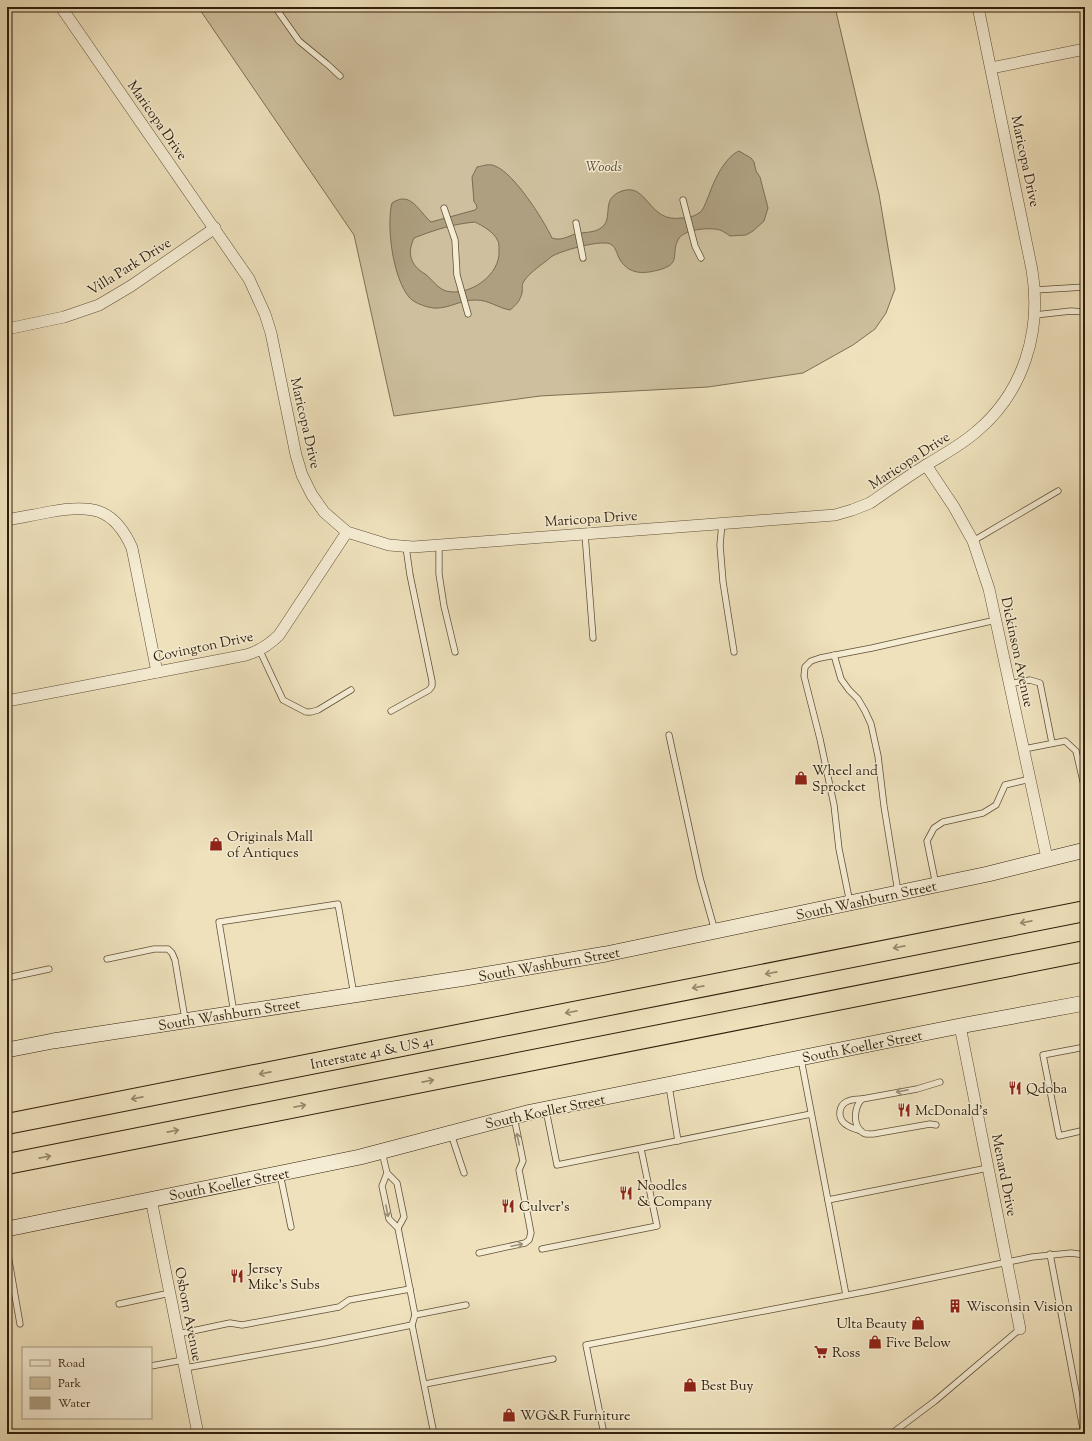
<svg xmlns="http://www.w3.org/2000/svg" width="1092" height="1441" viewBox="0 0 1092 1441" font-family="'Sorts Mill Goudy',serif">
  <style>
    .green { fill: #cec09e; stroke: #7f6f54 }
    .water { fill: #ad9f80; stroke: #7b6b51; fill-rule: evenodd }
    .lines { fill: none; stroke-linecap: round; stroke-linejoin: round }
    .lane-casing { stroke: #604f37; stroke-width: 7 }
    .street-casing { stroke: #604f37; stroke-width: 12 }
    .secondary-casing { stroke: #301e0b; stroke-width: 16 }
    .highway-casing { stroke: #301e0b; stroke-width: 22 }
    .lane { stroke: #f4ecd3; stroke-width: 5.5 }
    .street { stroke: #f4ecd3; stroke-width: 11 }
    .secondary { stroke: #f4ecd3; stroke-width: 15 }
    .highway { stroke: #eee1bc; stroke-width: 20 }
    .oneway { stroke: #98896c }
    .oneway2 { stroke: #9c8f79 }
    .labels { text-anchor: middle; stroke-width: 3; stroke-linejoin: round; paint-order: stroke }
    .street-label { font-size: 14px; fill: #301e0b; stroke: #f4ecd3 }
    .park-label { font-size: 14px; font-style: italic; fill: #5f4f37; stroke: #f4ecd3 }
    .poi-label { font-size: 14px; fill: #301e0b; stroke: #f4ecd3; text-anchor: start }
  </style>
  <rect width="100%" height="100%" fill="#eee1bc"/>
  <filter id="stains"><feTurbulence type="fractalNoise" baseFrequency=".005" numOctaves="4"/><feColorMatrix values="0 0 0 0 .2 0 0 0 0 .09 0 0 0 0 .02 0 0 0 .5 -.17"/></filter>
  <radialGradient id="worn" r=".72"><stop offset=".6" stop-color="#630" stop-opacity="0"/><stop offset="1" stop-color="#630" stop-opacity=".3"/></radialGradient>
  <!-- green -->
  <path class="green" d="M198 7H835L879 194 895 289 886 313 875 329 853 345 803 373 708 387 540 396 394 416 354 235Z"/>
  <!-- water -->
  <path class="water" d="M739 151 751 158 754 162 756 171 760 177 768 208 764 221 753 231 746 235 730 236C727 234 723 231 720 230 709 227 683 229 678 240 671 253 681 263 662 269 645 274 629 276 619 258 617 254 616 248 612 245 605 238 559 251 551 257 543 264 530 272 524 281 521 286 523 288 522 293 520 301 516 305 510 310 498 308 489 300 476 300 460 299 445 312 428 307 421 305 413 302 409 297 393 278 386 226 392 203 411 190 419 212 431 222L475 210 477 208 476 204 474 202 472 177 477 167C483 166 489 163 495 166 514 173 543 219 552 238 560 241 567 237 575 234 584 232 594 233 601 228 615 218 599 199 622 191 648 182 648 223 681 218 688 218 693 217 699 213 704 210 706 201 709 195 714 180 725 157 739 151ZM475 222C483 226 494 232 498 241 499 243 499 247 499 250 501 275 469 297 446 291 437 288 432 279 425 274 410 265 407 253 414 238 434 230 453 224 475 222Z"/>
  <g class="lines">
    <!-- lane casing -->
    <g class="lane-casing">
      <g id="lane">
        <path d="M275 7 299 41 327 64 340 76"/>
        <path d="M683 200 695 246 701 258"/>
        <path d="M444 208 455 240 457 275 468 314"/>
        <path d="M576 223 583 258"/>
        <path d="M1035 290 1085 287"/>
        <path d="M1035 315 1071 311 1085 312"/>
        <path d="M722 523 720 545 723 582 734 652"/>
        <path d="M585 534 593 638"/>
        <path d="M973 541 1058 491"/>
        <path d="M439 545V574L444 606 455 652"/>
        <path d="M260 651 283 700 306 712H311L318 710 351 690"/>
        <path d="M834 655 841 679 849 690 858 699 865 711 871 724 878 756 884 806 898 892"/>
        <path d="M1009 684 1030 680 1040 683 1052 743"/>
        <path d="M391 711 429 690 432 686V681L410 575 406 547"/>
        <path d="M669 735 700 878 715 931"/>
        <path d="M1024 749 1065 741 1076 751 1085 790"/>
        <path d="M936 885 927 841 934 828 943 822 983 813 996 805 1005 785 1030 779"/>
        <path d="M850 903 839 849 834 805 820 739 804 676 805 667 811 661 820 658 872 648 996 620"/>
        <path d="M107 959 154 949H168L172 953 175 960 185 1019"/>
        <path d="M7 978 49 969"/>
        <path d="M234 1013 219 922 338 904 354 995"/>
        <path d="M1085 1047 1043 1055 1059 1136 1085 1130"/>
        <path d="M801 1059 846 1295"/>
        <path d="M669 1086 678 1141"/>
        <path d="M546 1110 557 1165 811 1114"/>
        <path d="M936 1125 930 1124 873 1134C868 1134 864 1135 861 1131 852 1123 855 1106 862 1099L917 1089 940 1082"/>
        <path d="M861 1131C855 1129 847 1127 843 1122 838 1116 839 1106 846 1102 851 1099 857 1099 862 1099"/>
        <path d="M451 1134 464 1173"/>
        <path d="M382 1152 387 1173 382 1186 389 1219 398 1228 404 1217 397 1183 387 1173"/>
        <path d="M280 1174 291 1227"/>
        <path d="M828 1200 988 1168"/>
        <path d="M398 1228 415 1315 412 1325 434 1434"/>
        <path d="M7 1249 20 1324"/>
        <path d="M542 1249 657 1226 641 1149"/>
        <path d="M479 1253 525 1243 529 1240 531 1233 519 1170 523 1161 514 1117"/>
        <path d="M1050 1254 1084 1434"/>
        <path d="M119 1304 170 1293"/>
        <path d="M415 1315 466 1305"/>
        <path d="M178 1334 230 1323 242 1325 339 1307 349 1300 410 1289"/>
        <path d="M151 1366 183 1360"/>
        <path d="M185 1368 323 1343 412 1325"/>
        <path d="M425 1384 553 1359"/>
        <path d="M604 1434 586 1345 874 1290 1032 1257 1071 1253 1085 1255"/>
        <path d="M891 1434 935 1401 1020 1329"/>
      </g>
    </g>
    <!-- street casing -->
    <g class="street-casing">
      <g id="street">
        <path d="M61 7 249 279 265 314 271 333 296 455 302 475 312 495 324 512 347 532 389 545 413 547 835 515 852 510 870 503C889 490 908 476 928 464 944 454 961 445 976 432 1024 392 1042 331 1032 270L978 7"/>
        <path d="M991 68 1085 49"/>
        <path d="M7 329 64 317 99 305 131 286 215 228"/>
        <path d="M926 465 954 507 973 541 989 589 1047 858"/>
        <path d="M7 520C21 517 35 515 49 512 90 504 114 507 132 548L157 672"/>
        <path d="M7 701 246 655C260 651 269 645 279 635L347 532"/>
        <path d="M960 1026 1020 1329"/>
        <path d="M151 1199 198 1434"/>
      </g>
    </g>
    <!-- secondary casing -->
    <g class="secondary-casing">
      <g id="secondary">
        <path d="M7 1050 53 1041 465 978 606 954 988 874 1085 850"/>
        <path d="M7 1229 360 1157 531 1112 960 1026 1085 1003"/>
      </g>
    </g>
    <!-- highway casing -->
    <g class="highway-casing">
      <g id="highway">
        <path d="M7 1124 1085 911"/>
        <path d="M7 1164 1085 951"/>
      </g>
    </g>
    <!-- lane -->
    <use href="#lane" class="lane"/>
    <!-- street -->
    <use href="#street" class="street"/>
    <!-- secondary -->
    <use href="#secondary" class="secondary"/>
    <!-- highway -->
    <use href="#highway" class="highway"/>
  </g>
  <!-- one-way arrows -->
  <defs><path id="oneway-shaft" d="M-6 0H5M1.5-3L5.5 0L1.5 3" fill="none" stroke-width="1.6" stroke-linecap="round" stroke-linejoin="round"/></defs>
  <g class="oneway">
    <use href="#oneway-shaft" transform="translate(1026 922) rotate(169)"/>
    <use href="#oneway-shaft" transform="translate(899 947) rotate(169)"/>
    <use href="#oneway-shaft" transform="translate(771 973) rotate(169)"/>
    <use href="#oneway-shaft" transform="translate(698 987) rotate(169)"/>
    <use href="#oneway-shaft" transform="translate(571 1012) rotate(169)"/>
    <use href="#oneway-shaft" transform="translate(265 1073) rotate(169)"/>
    <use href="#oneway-shaft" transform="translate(428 1081) rotate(-11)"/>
    <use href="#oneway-shaft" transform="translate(137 1098) rotate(169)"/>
    <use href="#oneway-shaft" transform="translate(300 1106) rotate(-11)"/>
    <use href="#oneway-shaft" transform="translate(173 1131) rotate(-11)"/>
    <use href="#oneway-shaft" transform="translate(45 1157) rotate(-11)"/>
  </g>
  <g class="oneway2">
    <use href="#oneway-shaft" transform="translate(902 1091) rotate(169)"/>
    <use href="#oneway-shaft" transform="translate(518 1139) rotate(-102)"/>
    <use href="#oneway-shaft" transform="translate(387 1211) rotate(79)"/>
    <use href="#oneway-shaft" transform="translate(517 1245) rotate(-12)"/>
  </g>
  <!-- icons -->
  <defs>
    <g id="shop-bare" transform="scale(1.08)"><path d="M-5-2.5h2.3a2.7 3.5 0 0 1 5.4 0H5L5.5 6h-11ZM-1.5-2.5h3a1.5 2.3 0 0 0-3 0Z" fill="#8f2418" stroke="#f4ecd3" stroke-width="2.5" paint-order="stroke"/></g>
    <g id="restaurant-bare" transform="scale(1.08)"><path d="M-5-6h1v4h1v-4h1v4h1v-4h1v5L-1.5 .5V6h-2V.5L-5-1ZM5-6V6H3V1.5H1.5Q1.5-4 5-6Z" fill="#8f2418" stroke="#f4ecd3" stroke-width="2.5" paint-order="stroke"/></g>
    <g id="building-bare" transform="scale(1.08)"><path d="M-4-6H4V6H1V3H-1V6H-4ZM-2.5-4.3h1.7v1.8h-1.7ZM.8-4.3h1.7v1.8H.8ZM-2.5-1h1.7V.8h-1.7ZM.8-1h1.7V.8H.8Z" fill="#8f2418" stroke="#f4ecd3" stroke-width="2.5" paint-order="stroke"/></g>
    <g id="supermarket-bare" transform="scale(1.08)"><path d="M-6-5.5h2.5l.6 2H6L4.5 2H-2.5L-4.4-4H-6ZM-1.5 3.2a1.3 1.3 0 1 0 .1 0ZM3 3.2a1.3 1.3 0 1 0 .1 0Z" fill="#8f2418" stroke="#f4ecd3" stroke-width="2.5" paint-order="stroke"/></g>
  </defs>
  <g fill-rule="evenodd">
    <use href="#shop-bare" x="801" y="778"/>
    <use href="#shop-bare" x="216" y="844"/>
    <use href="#restaurant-bare" x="1015" y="1088"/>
    <use href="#restaurant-bare" x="904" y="1110"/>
    <use href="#restaurant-bare" x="626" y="1193"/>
    <use href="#restaurant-bare" x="508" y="1206"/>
    <use href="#restaurant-bare" x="237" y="1276"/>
    <use href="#building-bare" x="955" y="1306"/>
    <use href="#shop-bare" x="918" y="1323"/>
    <use href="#shop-bare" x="875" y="1342"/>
    <use href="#supermarket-bare" x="821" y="1352"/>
    <use href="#shop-bare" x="690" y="1385"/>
    <use href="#shop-bare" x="509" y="1415"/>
  </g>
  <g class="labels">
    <!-- street labels -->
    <g class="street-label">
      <text transform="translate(158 120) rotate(55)" y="5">Maricopa Drive</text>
      <text transform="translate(1026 161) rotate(78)" y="5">Maricopa Drive</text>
      <text transform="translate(129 266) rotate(-32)" y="5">Villa Park Drive</text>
      <text transform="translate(306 423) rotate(77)" y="5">Maricopa Drive</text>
      <text transform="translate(909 460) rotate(-33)" y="5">Maricopa Drive</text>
      <text transform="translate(591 518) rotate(-4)" y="5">Maricopa Drive</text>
      <text transform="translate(203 646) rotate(-12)" y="5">Covington Drive</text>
      <text transform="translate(1018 652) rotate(78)" y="5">Dickinson Avenue</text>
      <text transform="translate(866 900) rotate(-12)" y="5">South Washburn Street</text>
      <text transform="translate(549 964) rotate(-10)" y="5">South Washburn Street</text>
      <text transform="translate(229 1014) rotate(-9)" y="5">South Washburn Street</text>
      <text transform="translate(862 1046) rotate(-11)" y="5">South Koeller Street</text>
      <text transform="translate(372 1052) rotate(-11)" y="5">Interstate 41 &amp; US 41</text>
      <text transform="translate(545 1111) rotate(-12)" y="5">South Koeller Street</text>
      <text transform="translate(1005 1175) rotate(79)" y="5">Menard Drive</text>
      <text transform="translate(229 1184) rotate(-11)" y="5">South Koeller Street</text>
      <text transform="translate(189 1314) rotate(79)" y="5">Osborn Avenue</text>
    </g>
    <!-- park labels -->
    <g class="park-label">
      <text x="604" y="171">Woods</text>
    </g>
    <!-- poi labels -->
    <g class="poi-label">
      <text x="812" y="775">Wheel and<tspan x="812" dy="16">Sprocket</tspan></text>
      <text x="227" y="841">Originals Mall<tspan x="227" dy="16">of Antiques</tspan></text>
      <text x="1026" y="1093">Qdoba</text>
      <text x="915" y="1115">McDonald's</text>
      <text x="637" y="1190">Noodles<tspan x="637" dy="16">&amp; Company</tspan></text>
      <text x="519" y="1211">Culver's</text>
      <text x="248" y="1273">Jersey<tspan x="248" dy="16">Mike's Subs</tspan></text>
      <text x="966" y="1311">Wisconsin Vision</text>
      <text x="907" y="1328" text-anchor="end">Ulta Beauty</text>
      <text x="886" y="1347">Five Below</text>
      <text x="832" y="1357">Ross</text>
      <text x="701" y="1390">Best Buy</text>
      <text x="520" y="1420">WG&amp;R Furniture</text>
    </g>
  </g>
  <!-- margin -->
  <rect width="1092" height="1441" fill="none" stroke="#eee1bc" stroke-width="24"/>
  <rect x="8" y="8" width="1076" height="1425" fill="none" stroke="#301e0b" stroke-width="2"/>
  <rect x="12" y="12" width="1068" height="1417" fill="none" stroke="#301e0b"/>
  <!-- legend -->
  <rect x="22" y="1347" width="130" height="72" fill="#f4ecd3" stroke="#a69a83"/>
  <rect x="30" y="1360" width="20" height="6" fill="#f4ecd3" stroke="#a69a83"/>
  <text x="58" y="1367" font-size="12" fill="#301e0b">Road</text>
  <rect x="30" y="1377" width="20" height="12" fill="#cec09e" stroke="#a69a83"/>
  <text x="58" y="1387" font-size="12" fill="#301e0b">Park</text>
  <rect x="30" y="1397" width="20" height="12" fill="#ad9f80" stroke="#a69a83"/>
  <text x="58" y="1407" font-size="12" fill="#301e0b">Water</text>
  <rect width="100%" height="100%" filter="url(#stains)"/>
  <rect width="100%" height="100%" fill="url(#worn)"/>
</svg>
